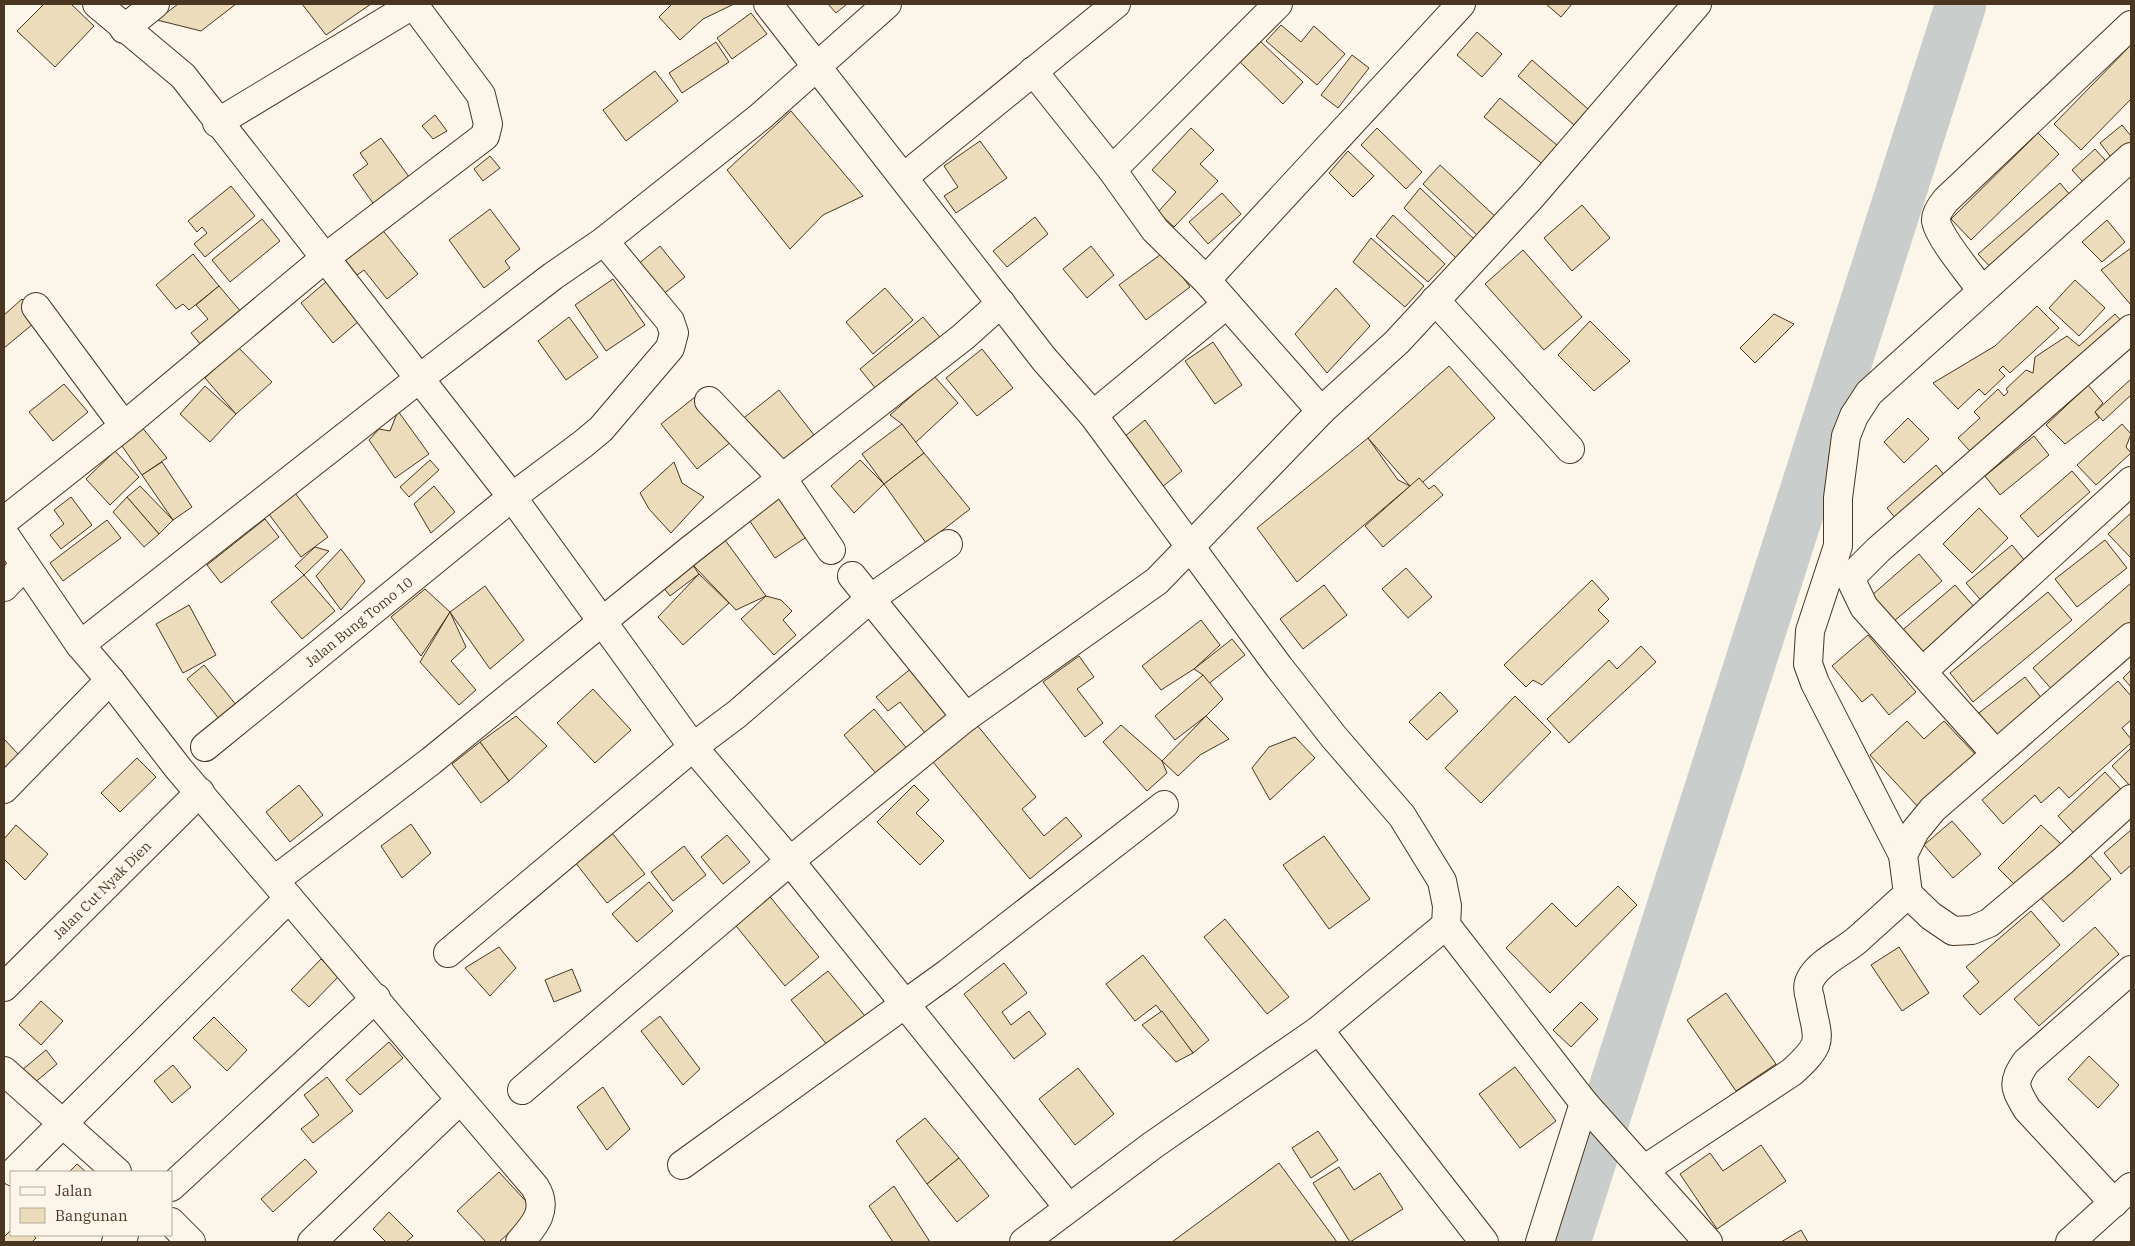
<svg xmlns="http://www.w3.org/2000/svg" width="2135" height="1246" viewBox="0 0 2135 1246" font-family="'IBM Plex Serif',serif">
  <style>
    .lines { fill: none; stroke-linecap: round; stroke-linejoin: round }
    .river { stroke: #c9cecd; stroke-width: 51 }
    .building { fill: #ecdcbc; stroke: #4a3520 }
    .minor-casing { stroke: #4a3520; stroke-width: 30 }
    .major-casing { stroke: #4a3520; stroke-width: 30 }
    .minor { stroke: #fbf6e9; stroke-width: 28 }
    .major { stroke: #fbf6e9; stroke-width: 28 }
    .labels { text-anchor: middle; stroke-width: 4; stroke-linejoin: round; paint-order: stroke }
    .street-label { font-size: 14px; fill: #4a3520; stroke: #fbf6e9 }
  </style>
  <rect width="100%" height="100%" fill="#fbf6e9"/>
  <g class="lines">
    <!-- river -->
    <path class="river" d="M1565 1242 1961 4"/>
  </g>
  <!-- building -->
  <g class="building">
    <path d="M44 4H71L94 26 55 67 17 31Z"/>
    <path d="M178 4H236L201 31 157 20Z"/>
    <path d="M302 4H371L326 35Z"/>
    <path d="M672 4H734L703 19 680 40 659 17Z"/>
    <path d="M828 4H847L836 13Z"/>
    <path d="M1546 4H1572L1561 17Z"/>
    <path d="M751 13 767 34 732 59 717 38Z"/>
    <path d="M1281 25 1301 42 1314 26 1345 54 1317 85 1266 41Z"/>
    <path d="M1477 32 1502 54 1482 77 1457 55Z"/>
    <path d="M1259 40 1303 82 1283 104 1239 61Z"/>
    <path d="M716 42 729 62 682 93 669 73Z"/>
    <path d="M2131 45V99L2081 150 2054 124Z"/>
    <path d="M1352 55 1369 68 1338 108 1321 95Z"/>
    <path d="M1532 60 1588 109 1574 125 1518 76Z"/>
    <path d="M655 71 678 101 626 141 603 110Z"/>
    <path d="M1500 98 1563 150 1546 167 1484 117Z"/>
    <path d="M791 111 863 196 823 215 790 249 727 170Z"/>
    <path d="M435 115 447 131 433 139 422 126Z"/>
    <path d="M2122 125 2131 136V153L2117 165 2100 143Z"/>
    <path d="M1191 128 1214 150 1200 164 1218 181 1174 227 1158 212 1176 192 1152 170Z"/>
    <path d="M1377 128 1422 172 1406 189 1361 145Z"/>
    <path d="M2038 133 2059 154 1971 240 1951 219Z"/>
    <path d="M381 138 412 181 375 206 353 175 368 164 360 153Z"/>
    <path d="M980 141 1007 178 956 213 944 196 958 187 944 166Z"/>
    <path d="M2095 149 2114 170 2091 191 2072 170Z"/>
    <path d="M1348 151 1374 176 1353 197 1329 173Z"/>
    <path d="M490 156 500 168 483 181 474 169Z"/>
    <path d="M1440 165 1498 219 1479 237 1423 184Z"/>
    <path d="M2060 183 2076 202 1995 272 1978 254Z"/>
    <path d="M231 186 255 216 205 257 194 244 207 233 202 227 197 232 188 221Z"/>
    <path d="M1420 188 1475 240 1456 258 1404 208Z"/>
    <path d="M1222 193 1241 214 1208 244 1189 222Z"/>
    <path d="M1582 205 1610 238 1572 271 1544 238Z"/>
    <path d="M490 209 520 249 505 261 510 268 484 288 449 240Z"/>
    <path d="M1393 215 1445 264 1428 282 1376 236Z"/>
    <path d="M1035 217 1048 234 1007 267 993 251Z"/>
    <path d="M262 219 280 241 230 282 212 260Z"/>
    <path d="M2107 220 2125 242 2102 262 2082 242Z"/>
    <path d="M380 227 418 274 387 299 364 270 357 275 343 257Z"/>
    <path d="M1371 238 1424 286 1405 307 1353 262Z"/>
    <path d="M660 246 685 277 662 295 637 265Z"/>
    <path d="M1091 246 1114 275 1087 298 1063 269Z"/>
    <path d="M2131 248V305L2101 270Z"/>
    <path d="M1523 250 1582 317 1544 350 1485 284Z"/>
    <path d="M1164 252 1190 287 1146 320 1119 285Z"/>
    <path d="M193 254 219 286 189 310 183 304 176 309 156 285Z"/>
    <path d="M333 276 365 316 333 343 301 303Z"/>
    <path d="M613 279 645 325 606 351 575 305Z"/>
    <path d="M2075 280 2105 308 2079 336 2049 308Z"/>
    <path d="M219 286 242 313 202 346 191 333 208 319 196 305Z"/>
    <path d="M885 288 913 320 873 354 846 322Z"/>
    <path d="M1336 288 1370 326 1327 373 1295 334Z"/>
    <path d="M22 299 39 319 4 348V315Z"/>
    <path d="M2037 306 2059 328 2010 373 2003 366 1999 370 2005 376 1985 395 1979 389 1958 409 1933 383 1995 346Z"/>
    <path d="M1774 314 1794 324 1755 363 1740 348Z"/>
    <path d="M2115 314 2125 325 1979 461 1958 438 1980 418 1974 412 1998 389 2004 396 2008 392 2006 389 2026 370 2033 373 2035 357 2067 336 2079 346Z"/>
    <path d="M569 317 598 357 566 380 538 341Z"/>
    <path d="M923 317 944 342 917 364 913 359 876 389 860 369Z"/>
    <path d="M1590 321 1630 361 1594 391 1558 355Z"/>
    <path d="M1213 342 1242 385 1215 404 1185 361Z"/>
    <path d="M238 347 272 382 236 414 205 378Z"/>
    <path d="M982 349 1013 388 977 416 946 378Z"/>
    <path d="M1449 366 1495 418 1423 482 1410 486 1368 438Z"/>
    <path d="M934 376 958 403 915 443 902 424 890 415Z"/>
    <path d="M2131 379V395L2103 421 2095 412Z"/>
    <path d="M64 384 88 412 53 441 29 412Z"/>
    <path d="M2088 385 2103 403 2095 412 2099 418 2065 444 2046 425Z"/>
    <path d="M205 386 236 414 210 442 180 414Z"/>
    <path d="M779 390 814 435 775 466 740 421Z"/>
    <path d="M695 397 731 442 697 469 661 424Z"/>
    <path d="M398 411 429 454 395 478 369 440 379 429 390 431Z"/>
    <path d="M1908 418 1929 439 1904 463 1884 442Z"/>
    <path d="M1145 420 1182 471 1156 492 1119 441Z"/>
    <path d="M902 424 924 453 884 484 862 454Z"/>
    <path d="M2122 424 2131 434 2126 447 2131 453 2096 485 2077 465Z"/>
    <path d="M141 426 167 458 142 475 120 443Z"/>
    <path d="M2034 436 2049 455 2000 495 1985 476Z"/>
    <path d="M1368 438 1398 480 1410 486 1297 582 1257 528Z"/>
    <path d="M115 451 139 477 110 505 86 479Z"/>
    <path d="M924 453 970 509 926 543 884 484Z"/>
    <path d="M430 460 439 470 409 497 400 487Z"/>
    <path d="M860 460 884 484 854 513 831 486Z"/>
    <path d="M162 462 192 507 173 520 142 475Z"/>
    <path d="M674 462 682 483 704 497 671 533 649 509 640 493Z"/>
    <path d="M1936 465 1951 483 1902 526 1887 508Z"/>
    <path d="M2072 471 2090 492 2038 537 2020 516Z"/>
    <path d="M1419 478 1429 489 1434 485 1443 495 1383 547 1365 526Z"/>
    <path d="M140 486 173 520 159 534 127 497Z"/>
    <path d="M434 486 455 512 431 533 414 504Z"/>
    <path d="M295 493 328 537 301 557 268 513Z"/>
    <path d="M782 493 811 534 775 558 747 517Z"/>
    <path d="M71 497 92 525 61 549 50 535 64 524 54 510Z"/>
    <path d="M127 497 159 534 144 547 113 512Z"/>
    <path d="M1979 508 2008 538 1972 573 1943 544Z"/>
    <path d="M2131 513V558L2108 534Z"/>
    <path d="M265 519 279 537 221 583 207 565Z"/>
    <path d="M107 520 121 538 63 581 50 563Z"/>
    <path d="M725 540 766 596 736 610 693 565Z"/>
    <path d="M2105 540 2127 568 2077 607 2055 579Z"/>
    <path d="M2012 545 2030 567 1985 605 1966 583Z"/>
    <path d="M315 547 329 551 304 575 295 566Z"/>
    <path d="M341 549 365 581 341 610 316 576Z"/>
    <path d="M1919 554 1942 581 1894 621 1872 595Z"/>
    <path d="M687 557 699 574 670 596 657 579Z"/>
    <path d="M1406 568 1432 597 1408 618 1382 589Z"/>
    <path d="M699 574 729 603 683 645 658 617Z"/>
    <path d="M304 575 335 611 302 639 271 602Z"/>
    <path d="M1592 580 1609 599 1598 610 1609 621 1542 685 1533 680 1526 687 1504 665Z"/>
    <path d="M2131 583V625L2054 692 2033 668Z"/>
    <path d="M1324 585 1347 615 1303 649 1280 619Z"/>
    <path d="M1955 585 1977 610 1921 660 1898 634Z"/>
    <path d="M485 586 524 640 490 669 450 612Z"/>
    <path d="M425 589 450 612 421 656 391 617Z"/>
    <path d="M2048 592 2072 620 1973 702 1950 673Z"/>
    <path d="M766 596 781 600 792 611 783 620 796 635 774 655 741 619Z"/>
    <path d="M189 605 216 655 183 673 156 624Z"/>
    <path d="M450 612 466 647 451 661 476 690 459 705 420 662Z"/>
    <path d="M1201 620 1220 645 1194 669 1161 690 1142 666Z"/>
    <path d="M1868 635 1916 692 1889 715 1872 694 1862 702 1832 666Z"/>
    <path d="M1232 639 1245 655 1207 685 1203 675 1194 669Z"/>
    <path d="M1641 646 1656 662 1569 743 1547 719 1609 660 1617 669Z"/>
    <path d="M1079 656 1094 677 1077 689 1103 723 1085 737 1043 682Z"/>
    <path d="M204 665 237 706 220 720 187 679Z"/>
    <path d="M913 667 950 713 925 733 900 702 888 711 876 697Z"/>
    <path d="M2131 670V687L2123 678Z"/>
    <path d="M1203 675 1223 699 1206 716 1175 740 1155 716Z"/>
    <path d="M2025 677 2046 704 1995 742 1975 716Z"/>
    <path d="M2118 681 2131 696V720L2122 728 2131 739V743L2069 798 2059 787 2041 803 2035 795 2003 824 1982 800Z"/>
    <path d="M593 689 631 730 595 763 557 723Z"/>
    <path d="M1440 692 1458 711 1427 740 1409 722Z"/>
    <path d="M1515 696 1551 732 1481 803 1445 768Z"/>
    <path d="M874 709 909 751 878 776 844 735Z"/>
    <path d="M516 716 547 746 509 781 480 742Z"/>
    <path d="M1206 716 1229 739 1200 755 1178 776 1162 761Z"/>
    <path d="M1907 721 1924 739 1944 721 1976 755 1919 808 1870 755Z"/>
    <path d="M977 725 1036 797 1022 809 1044 836 1066 817 1082 836 1030 879 933 762Z"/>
    <path d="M1121 725 1162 761 1167 773 1147 791 1103 742Z"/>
    <path d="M1295 737 1315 758 1270 800 1252 768 1269 747Z"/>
    <path d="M4 739 19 755 4 770Z"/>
    <path d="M480 742 509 781 481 803 452 764Z"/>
    <path d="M2131 748V787L2112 766Z"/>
    <path d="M137 758 156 777 120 812 101 793Z"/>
    <path d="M2105 772 2127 796 2079 839 2058 816Z"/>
    <path d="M299 785 323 815 290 842 266 812Z"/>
    <path d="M914 785 929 800 916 813 944 841 920 865 877 822Z"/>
    <path d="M1952 821 1981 854 1953 878 1924 845Z"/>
    <path d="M411 824 431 853 402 878 381 846Z"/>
    <path d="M16 825 48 854 25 880 4 859V839Z"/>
    <path d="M2041 825 2063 846 2020 890 1998 868Z"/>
    <path d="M608 828 645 874 607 903 571 857Z"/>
    <path d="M2131 830V865L2121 874 2104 853Z"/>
    <path d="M727 835 750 862 723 884 701 857Z"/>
    <path d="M1324 836 1370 899 1329 929 1283 865Z"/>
    <path d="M684 846 706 875 673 901 651 872Z"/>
    <path d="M2090 855 2111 879 2063 922 2041 898Z"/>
    <path d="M649 882 673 911 637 942 612 914Z"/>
    <path d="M1618 886 1637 905 1550 993 1506 948 1552 903 1576 927Z"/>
    <path d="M767 893 819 957 785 986 732 921Z"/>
    <path d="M2031 911 2060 945 1980 1015 1963 996 1979 982 1966 967Z"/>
    <path d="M1225 919 1289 997 1267 1014 1204 937Z"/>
    <path d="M2095 927 2119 954 2039 1026 2014 999Z"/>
    <path d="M499 947 516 968 490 996 465 968Z"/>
    <path d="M1899 947 1929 993 1902 1011 1871 965Z"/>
    <path d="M1143 955 1209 1040 1193 1053 1156 1005 1135 1021 1106 984Z"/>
    <path d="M321 959 339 976 309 1007 291 990Z"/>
    <path d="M1004 963 1027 993 1002 1012 1011 1025 1029 1011 1046 1034 1014 1059 964 994Z"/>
    <path d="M572 969 581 991 554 1002 545 980Z"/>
    <path d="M828 971 865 1016 828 1046 791 1000Z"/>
    <path d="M1726 993 1776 1064 1736 1091 1687 1020Z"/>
    <path d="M41 1001 63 1021 41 1045 19 1025Z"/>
    <path d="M1581 1002 1598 1019 1571 1047 1553 1030Z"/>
    <path d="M1162 1011 1193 1053 1176 1062 1142 1025Z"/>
    <path d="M660 1016 700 1069 683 1085 641 1031Z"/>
    <path d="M214 1017 247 1050 227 1071 193 1038Z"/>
    <path d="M389 1042 403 1058 360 1095 346 1080Z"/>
    <path d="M46 1050 57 1064 27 1089 16 1075Z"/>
    <path d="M2089 1056 2119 1085 2098 1108 2068 1079Z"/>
    <path d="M173 1065 191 1087 172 1103 154 1081Z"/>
    <path d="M1515 1067 1556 1121 1520 1148 1479 1094Z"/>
    <path d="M1078 1068 1114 1114 1075 1145 1039 1099Z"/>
    <path d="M327 1077 353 1111 313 1143 301 1129 319 1115 304 1095Z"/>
    <path d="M603 1087 630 1129 607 1150 577 1107Z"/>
    <path d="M925 1118 959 1158 927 1184 896 1141Z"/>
    <path d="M1318 1131 1338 1160 1311 1178 1292 1148Z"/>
    <path d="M1761 1145 1786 1181 1717 1229 1680 1174 1710 1153 1723 1171Z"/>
    <path d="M959 1158 989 1196 957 1222 927 1184Z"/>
    <path d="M305 1159 317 1172 273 1212 261 1199Z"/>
    <path d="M1279 1163 1337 1242H1172Z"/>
    <path d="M77 1164 86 1172H69Z"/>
    <path d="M1339 1167 1354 1190 1380 1173 1403 1209 1350 1242 1313 1183Z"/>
    <path d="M499 1172 534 1210 499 1242H486L457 1211Z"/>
    <path d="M894 1186 930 1242H893L869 1206Z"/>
    <path d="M389 1212 413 1236 406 1242H386L373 1229Z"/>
    <path d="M11 1230V1235H33L36 1238 32 1242H4V1237Z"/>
    <path d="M1801 1230 1808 1242H1781Z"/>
  </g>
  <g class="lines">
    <!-- minor casing -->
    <g class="minor-casing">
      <g id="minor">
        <path d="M97 4 183 76 512 497 693 747 790 861 966 717 1157 581 1321 411 1397 342 1532 196 1697 4"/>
        <path d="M124 29 155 4"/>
        <path d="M1033 71 1112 170 1155 230 1206 280 1321 411"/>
        <path d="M217 123 414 4"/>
        <path d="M1112 170 1278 4"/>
        <path d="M904 177 1116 4"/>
        <path d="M1206 280 1461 4"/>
        <path d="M1982 291C1971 275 1939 238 1936 221 1935 214 1941 206 1946 200L2131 25"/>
        <path d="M1435 300 1570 449"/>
        <path d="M36 307 124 426"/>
        <path d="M709 401 782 478 831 550"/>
        <path d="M1093 415 1227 304"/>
        <path d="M4 521 124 426 325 258 485 136 488 124 481 95 413 4"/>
        <path d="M4 534 80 645 420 378 553 276 604 241 760 117 887 4"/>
        <path d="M852 576 966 717"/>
        <path d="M4 587 25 565"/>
        <path d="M80 645 110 680 178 768 535 1187C549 1209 535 1225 520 1242"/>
        <path d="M1923 671 2131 481"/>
        <path d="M205 747 512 497 583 444 601 429 670 348 674 333 670 321 604 241"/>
        <path d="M1996 754 1864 607 1850 578 1878 550 2131 329"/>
        <path d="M4 789 110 680"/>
        <path d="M1903 855 1815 683 1808 664 1810 631 1838 546V498L1846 436 1854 416 1869 393 2131 157"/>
        <path d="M275 880 431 761 690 550 963 337 1001 303"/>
        <path d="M1908 894 1931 916 1953 931 1972 930 1989 923 2063 861 2131 799"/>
        <path d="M1446 925 1584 1103 1708 1242"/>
        <path d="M448 953 693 747 737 714 870 599 948 544"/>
        <path d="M4 987 200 792"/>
        <path d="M1319 1030 1484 1242"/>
        <path d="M4 1071 117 1172"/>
        <path d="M522 1090 790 861 1068 1207"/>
        <path d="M682 1165 948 973 1164 805"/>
        <path d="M1645 1169 1792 1072C1827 1040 1817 1040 1810 998 1808 992 1807 986 1810 980 1818 963 1843 952 1857 940 1874 925 1891 909 1908 894L1903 855 1915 831 1933 809 2131 637"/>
        <path d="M14 1172 289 898"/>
        <path d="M171 1187 376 998"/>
        <path d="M2114 1203 2027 1109C2014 1087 2012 1083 2026 1062L2131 970"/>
        <path d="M171 1222 191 1242"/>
        <path d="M116 1242 124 1235"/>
        <path d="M312 1242 460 1100"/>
        <path d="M1540 1242 1584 1103"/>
        <path d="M2070 1242 2131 1187"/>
      </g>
    </g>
    <!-- major casing -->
    <g class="major-casing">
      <path id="major" d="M768 4 1044 359 1093 415 1279 667 1333 736 1402 816 1442 881 1447 906 1446 925 1319 1030 1153 1145 1024 1242"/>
    </g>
    <!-- minor -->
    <use href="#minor" class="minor"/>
    <!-- major -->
    <use href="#major" class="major"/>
  </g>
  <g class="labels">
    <!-- street labels -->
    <g class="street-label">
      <text transform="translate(359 622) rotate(-39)" y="5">Jalan Bung Tomo 10</text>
      <text transform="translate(102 890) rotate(-45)" y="5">Jalan Cut Nyak Dien</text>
    </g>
  </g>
  <!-- border -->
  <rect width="2135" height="1246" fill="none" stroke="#4a3520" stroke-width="10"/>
  <!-- legend -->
  <rect x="10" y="1171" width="162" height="65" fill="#fbf6e9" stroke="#b4a999"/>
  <rect x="20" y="1187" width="25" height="8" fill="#fbf6e9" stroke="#b4a999"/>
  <text x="55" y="1196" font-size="15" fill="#4a3520">Jalan</text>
  <rect x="20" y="1208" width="25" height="15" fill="#ecdcbc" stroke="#b4a999"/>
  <text x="55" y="1221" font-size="15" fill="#4a3520">Bangunan</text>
</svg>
